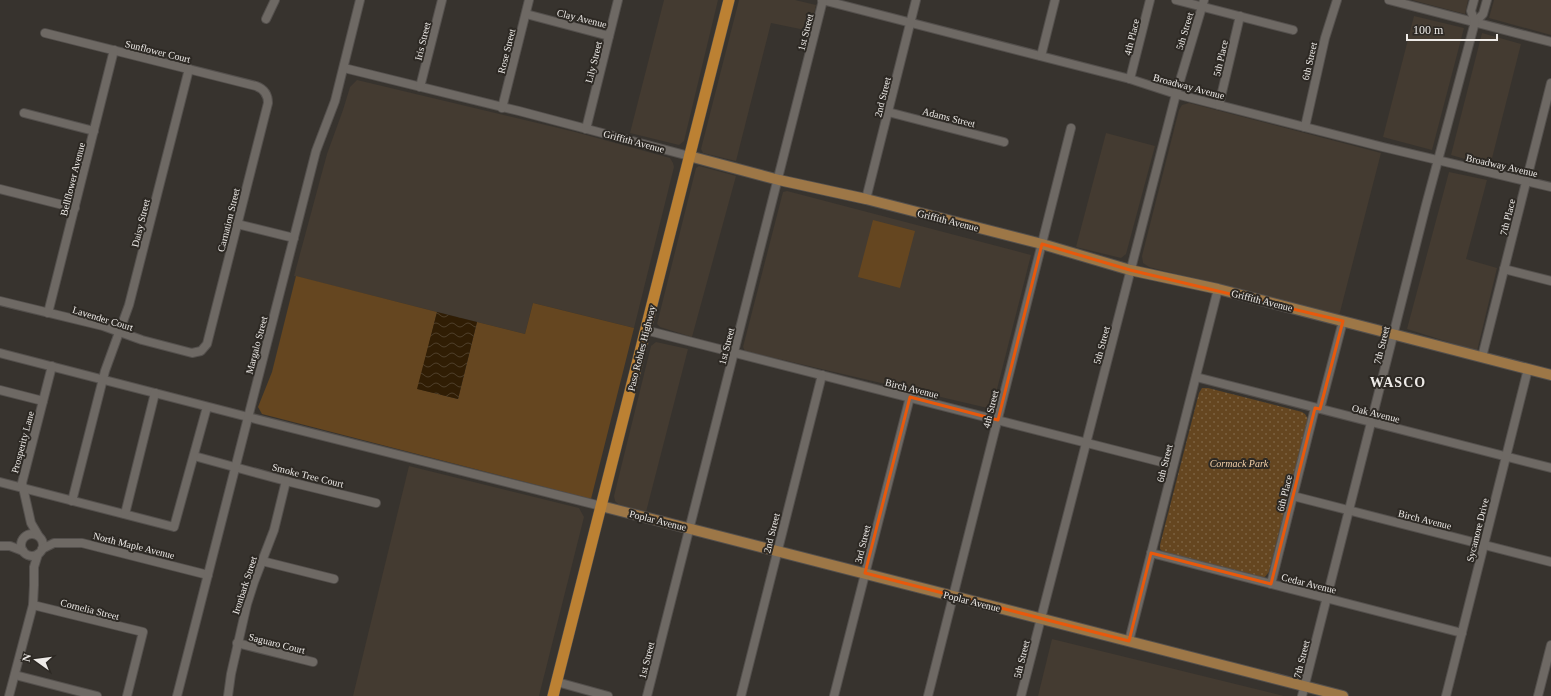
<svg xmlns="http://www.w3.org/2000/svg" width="1551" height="696" viewBox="0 0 1551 696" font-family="Georgia,serif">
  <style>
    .built { fill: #443b31 }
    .grass { fill: #654620 }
    .park { fill: url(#park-dots) }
    .water { fill: url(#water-waves) }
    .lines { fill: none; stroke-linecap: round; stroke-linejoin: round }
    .minor-casing { stroke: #54504d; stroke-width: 10 }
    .major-casing { stroke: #54504d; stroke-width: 12 }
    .highway-casing { stroke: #54504d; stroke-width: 12 }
    .minor { stroke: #6e6964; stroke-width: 8 }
    .major { stroke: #9d7747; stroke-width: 10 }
    .highway { stroke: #bc8133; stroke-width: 11 }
    .marked { fill: none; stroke: #e8590c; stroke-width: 3; stroke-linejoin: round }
    .labels { text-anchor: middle; stroke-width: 4; stroke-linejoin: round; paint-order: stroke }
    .street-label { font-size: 10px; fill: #eeebe8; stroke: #2d2924 }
    .park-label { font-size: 10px; font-style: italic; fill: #f6d2aa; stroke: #2d2924 }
    .district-label { font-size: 14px; font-weight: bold; letter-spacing: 1px; fill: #eeebe8; stroke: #2d2924 }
  </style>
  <defs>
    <pattern id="park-dots" width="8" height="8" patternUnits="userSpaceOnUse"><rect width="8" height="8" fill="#654620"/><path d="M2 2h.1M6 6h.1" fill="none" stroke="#7b6140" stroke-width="1.8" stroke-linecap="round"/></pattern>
    <pattern id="water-waves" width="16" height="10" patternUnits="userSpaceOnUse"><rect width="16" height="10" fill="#301d04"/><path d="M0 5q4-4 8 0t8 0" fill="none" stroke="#4e3e29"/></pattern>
  </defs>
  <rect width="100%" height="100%" fill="#37332e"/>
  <!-- built -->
  <g class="built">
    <path d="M664 0H718L684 141 679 145 630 133Z"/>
    <path d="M739 0H795L816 5 810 31 771 23 736 161 703 153 701 149Z"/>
    <path d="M1412 0H1468L1465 14Z"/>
    <path d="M1494 0H1551V35L1489 18Z"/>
    <path d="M1414 16 1464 28 1432 150 1383 137Z"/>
    <path d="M1482 33 1521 44 1490 166 1451 155Z"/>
    <path d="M357 80 575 132 670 158 673 163 674 167 634 328 533 303 525 334 294 276 327 154 343 110 350 87Z"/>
    <path d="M1189 103 1381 153 1339 316 1149 267 1143 263 1142 256 1179 110 1182 105Z"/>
    <path d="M1106 133 1155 146 1126 254 1121 258 1076 247Z"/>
    <path d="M699 166 736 176 692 337 660 327 657 324 696 168Z"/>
    <path d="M1449 172 1487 180 1466 259 1497 268 1477 351 1407 329Z"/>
    <path d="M787 191 1031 255 992 409 745 351 743 347 783 192Z"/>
    <path d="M656 342 688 349 646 512 618 504 615 501 614 496 651 346Z"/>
    <path d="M409 466 579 508 584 517 539 696H353Z"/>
    <path d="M1052 639 1284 696H1038Z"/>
  </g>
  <!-- grass -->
  <g class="grass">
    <path d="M873 220 915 231 900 288 858 277Z"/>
    <path d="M296 276 437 312 418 389 458 399 477 322 525 334 533 303 634 328 591 499 262 414 258 407 272 372Z"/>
  </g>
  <!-- park -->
  <path class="park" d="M1202 388H1208L1302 412 1305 414 1308 419 1269 572 1264 578 1164 553 1160 549V545L1199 393Z"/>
  <!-- water -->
  <path class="water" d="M437 312 477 322 458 399 417 389Z"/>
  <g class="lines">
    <!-- minor casing -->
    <g class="minor-casing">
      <g id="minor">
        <path d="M822 0 1130 79 1176 94 1383 147 1551 187"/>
        <path d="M1176 0 1293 30"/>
        <path d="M1389 0 1551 42"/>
        <path d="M526 14 609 36"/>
        <path d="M266 19 275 0"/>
        <path d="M1475 22 1483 14 1487 0"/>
        <path d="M1041 56 1055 0"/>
        <path d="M344 68 519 111 689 156"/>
        <path d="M1130 79 1150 0"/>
        <path d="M420 87 442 0"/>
        <path d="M1219 105 1240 16"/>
        <path d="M502 108 529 0"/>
        <path d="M888 112 1004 142"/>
        <path d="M24 113 94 131"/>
        <path d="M1305 127 1325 38 1337 0"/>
        <path d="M586 129 618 0"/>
        <path d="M0 189 75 208"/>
        <path d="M866 199 916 0"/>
        <path d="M237 224 294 238"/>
        <path d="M1504 269 1551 281"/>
        <path d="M0 301 103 326 142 340 192 353 201 351 207 344 268 103C268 94 264 89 256 86L45 33"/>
        <path d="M48 313 114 50"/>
        <path d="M645 330 1173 465"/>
        <path d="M0 353 248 417 601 506"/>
        <path d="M1482 357 1551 83"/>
        <path d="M1196 377 1551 468"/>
        <path d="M0 390 43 401"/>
        <path d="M1320 409 1343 321"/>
        <path d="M194 456 286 481 376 503"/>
        <path d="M0 482 174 527 207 407"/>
        <path d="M1293 496 1551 562"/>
        <path d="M72 501 105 371 129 305 189 69"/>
        <path d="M125 514 155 393"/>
        <circle cx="32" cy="545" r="11"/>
        <path d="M38 535 31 523 22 483 52 366"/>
        <path d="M0 546H10L23 551"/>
        <path d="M42 549 54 543H82L208 575"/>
        <path d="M1151 553 1462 633"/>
        <path d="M262 561 334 579"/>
        <path d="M1271 584 1315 408"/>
        <path d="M33 605 143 632 127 696"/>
        <path d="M1129 641 1218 289"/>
        <path d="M237 643 313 662"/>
        <path d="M15 675 97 696"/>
        <path d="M557 682 608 696"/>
        <path d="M9 696 33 605 34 585V567L38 554"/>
        <path d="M177 696 316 151 335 101 360 0"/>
        <path d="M228 696 231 674 247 604 254 582 274 530 286 481"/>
        <path d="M647 696 823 0"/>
        <path d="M741 696 822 375"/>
        <path d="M834 696 910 397"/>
        <path d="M928 696 1071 128"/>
        <path d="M1021 696 1176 94 1204 0"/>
        <path d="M1302 696 1426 205 1475 22 1471 11 1474 0"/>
        <path d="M1446 696 1528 369"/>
        <path d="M1538 696 1551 645"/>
      </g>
    </g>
    <!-- major casing -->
    <g class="major-casing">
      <g id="major">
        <path d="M689 156 779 180 866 199 1042 244 1130 270 1218 289 1551 375"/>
        <path d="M601 506 1343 696"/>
      </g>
    </g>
    <!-- highway casing -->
    <g class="highway-casing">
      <path id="highway" d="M553 696 729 0"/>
    </g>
    <!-- minor -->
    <use href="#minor" class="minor"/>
    <!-- major -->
    <use href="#major" class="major"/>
    <!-- highway -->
    <use href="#highway" class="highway"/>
  </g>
  <!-- marked area -->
  <path class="marked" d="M1042 244 1130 270 1343 321 1320 409 1315 408 1271 584 1151 553 1129 641 865 573 910 397 998 420Z"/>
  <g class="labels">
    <!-- street labels -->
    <g class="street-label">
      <text transform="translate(582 18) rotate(14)" y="4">Clay Avenue</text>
      <text transform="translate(1184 31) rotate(-73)" y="4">5th Street</text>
      <text transform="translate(805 32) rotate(-76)" y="4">1st Street</text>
      <text transform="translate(1131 37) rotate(-76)" y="4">4th Place</text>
      <text transform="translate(422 41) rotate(-76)" y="4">Iris Street</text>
      <text transform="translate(158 51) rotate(14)" y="4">Sunflower Court</text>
      <text transform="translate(506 51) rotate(-76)" y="4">Rose Street</text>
      <text transform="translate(1220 58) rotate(-77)" y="4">5th Place</text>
      <text transform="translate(1309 61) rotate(-77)" y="4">6th Street</text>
      <text transform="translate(593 62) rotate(-76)" y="4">Lily Street</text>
      <text transform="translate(1189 86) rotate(15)" y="4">Broadway Avenue</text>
      <text transform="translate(882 97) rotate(-76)" y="4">2nd Street</text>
      <text transform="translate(949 117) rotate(14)" y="4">Adams Street</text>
      <text transform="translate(634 141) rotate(15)" y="4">Griffith Avenue</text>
      <text transform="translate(1502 165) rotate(13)" y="4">Broadway Avenue</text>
      <text transform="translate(72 179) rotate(-76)" y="4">Bellflower Avenue</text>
      <text transform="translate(1507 217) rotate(-76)" y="4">7th Place</text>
      <text transform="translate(228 220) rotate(-76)" y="4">Carnation Street</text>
      <text transform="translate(948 220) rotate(14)" y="4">Griffith Avenue</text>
      <text transform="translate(140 223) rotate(-76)" y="4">Daisy Street</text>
      <text transform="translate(1262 300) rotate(14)" y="4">Griffith Avenue</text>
      <text transform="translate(103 318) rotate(17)" y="4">Lavender Court</text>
      <text transform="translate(256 345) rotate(-75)" y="4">Margalo Street</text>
      <text transform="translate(1101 345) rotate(-75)" y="4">5th Street</text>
      <text transform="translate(1381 345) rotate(-76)" y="4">7th Street</text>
      <text transform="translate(726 346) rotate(-76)" y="4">1st Street</text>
      <text transform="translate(641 348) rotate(-76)" y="4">Paso Robles Highway</text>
      <text transform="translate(912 388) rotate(14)" y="4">Birch Avenue</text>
      <text transform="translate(990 409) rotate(-76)" y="4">4th Street</text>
      <text transform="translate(1376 413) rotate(14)" y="4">Oak Avenue</text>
      <text transform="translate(22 442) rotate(-75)" y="4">Prosperity Lane</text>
      <text transform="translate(1164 463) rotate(-76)" y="4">6th Street</text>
      <text transform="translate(308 475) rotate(14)" y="4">Smoke Tree Court</text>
      <text transform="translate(1284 493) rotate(-76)" y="4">6th Place</text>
      <text transform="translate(1425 519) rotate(14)" y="4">Birch Avenue</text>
      <text transform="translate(658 520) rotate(14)" y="4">Poplar Avenue</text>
      <text transform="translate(1477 530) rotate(-76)" y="4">Sycamore Drive</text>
      <text transform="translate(771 533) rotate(-76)" y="4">2nd Street</text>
      <text transform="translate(862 544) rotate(-76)" y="4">3rd Street</text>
      <text transform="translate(134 545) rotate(14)" y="4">North Maple Avenue</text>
      <text transform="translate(1309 583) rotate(14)" y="4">Cedar Avenue</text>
      <text transform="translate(244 585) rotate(-72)" y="4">Ironbark Street</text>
      <text transform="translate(972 601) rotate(14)" y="4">Poplar Avenue</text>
      <text transform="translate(90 609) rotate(14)" y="4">Cornelia Street</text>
      <text transform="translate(277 643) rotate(14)" y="4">Saguaro Court</text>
      <text transform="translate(1021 659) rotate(-76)" y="4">5th Street</text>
      <text transform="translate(1301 659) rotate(-76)" y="4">7th Street</text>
      <text transform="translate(646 660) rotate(-76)" y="4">1st Street</text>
    </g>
    <!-- park labels -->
    <g class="park-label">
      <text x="1239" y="467">Cormack Park</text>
    </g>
    <!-- district labels -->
    <g class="district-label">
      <text x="1398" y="387">WASCO</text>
    </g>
  </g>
  <!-- north arrow -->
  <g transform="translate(36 660) rotate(284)" stroke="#2d2924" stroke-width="3" paint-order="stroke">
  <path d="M0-3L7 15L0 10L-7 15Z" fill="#eeebe8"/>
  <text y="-6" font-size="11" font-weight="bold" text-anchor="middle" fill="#eeebe8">N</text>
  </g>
  <!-- scale -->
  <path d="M1407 34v6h90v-6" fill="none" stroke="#eeebe8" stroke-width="2"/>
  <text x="1413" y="34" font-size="12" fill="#eeebe8" stroke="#2d2924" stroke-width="3" paint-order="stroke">100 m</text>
</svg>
